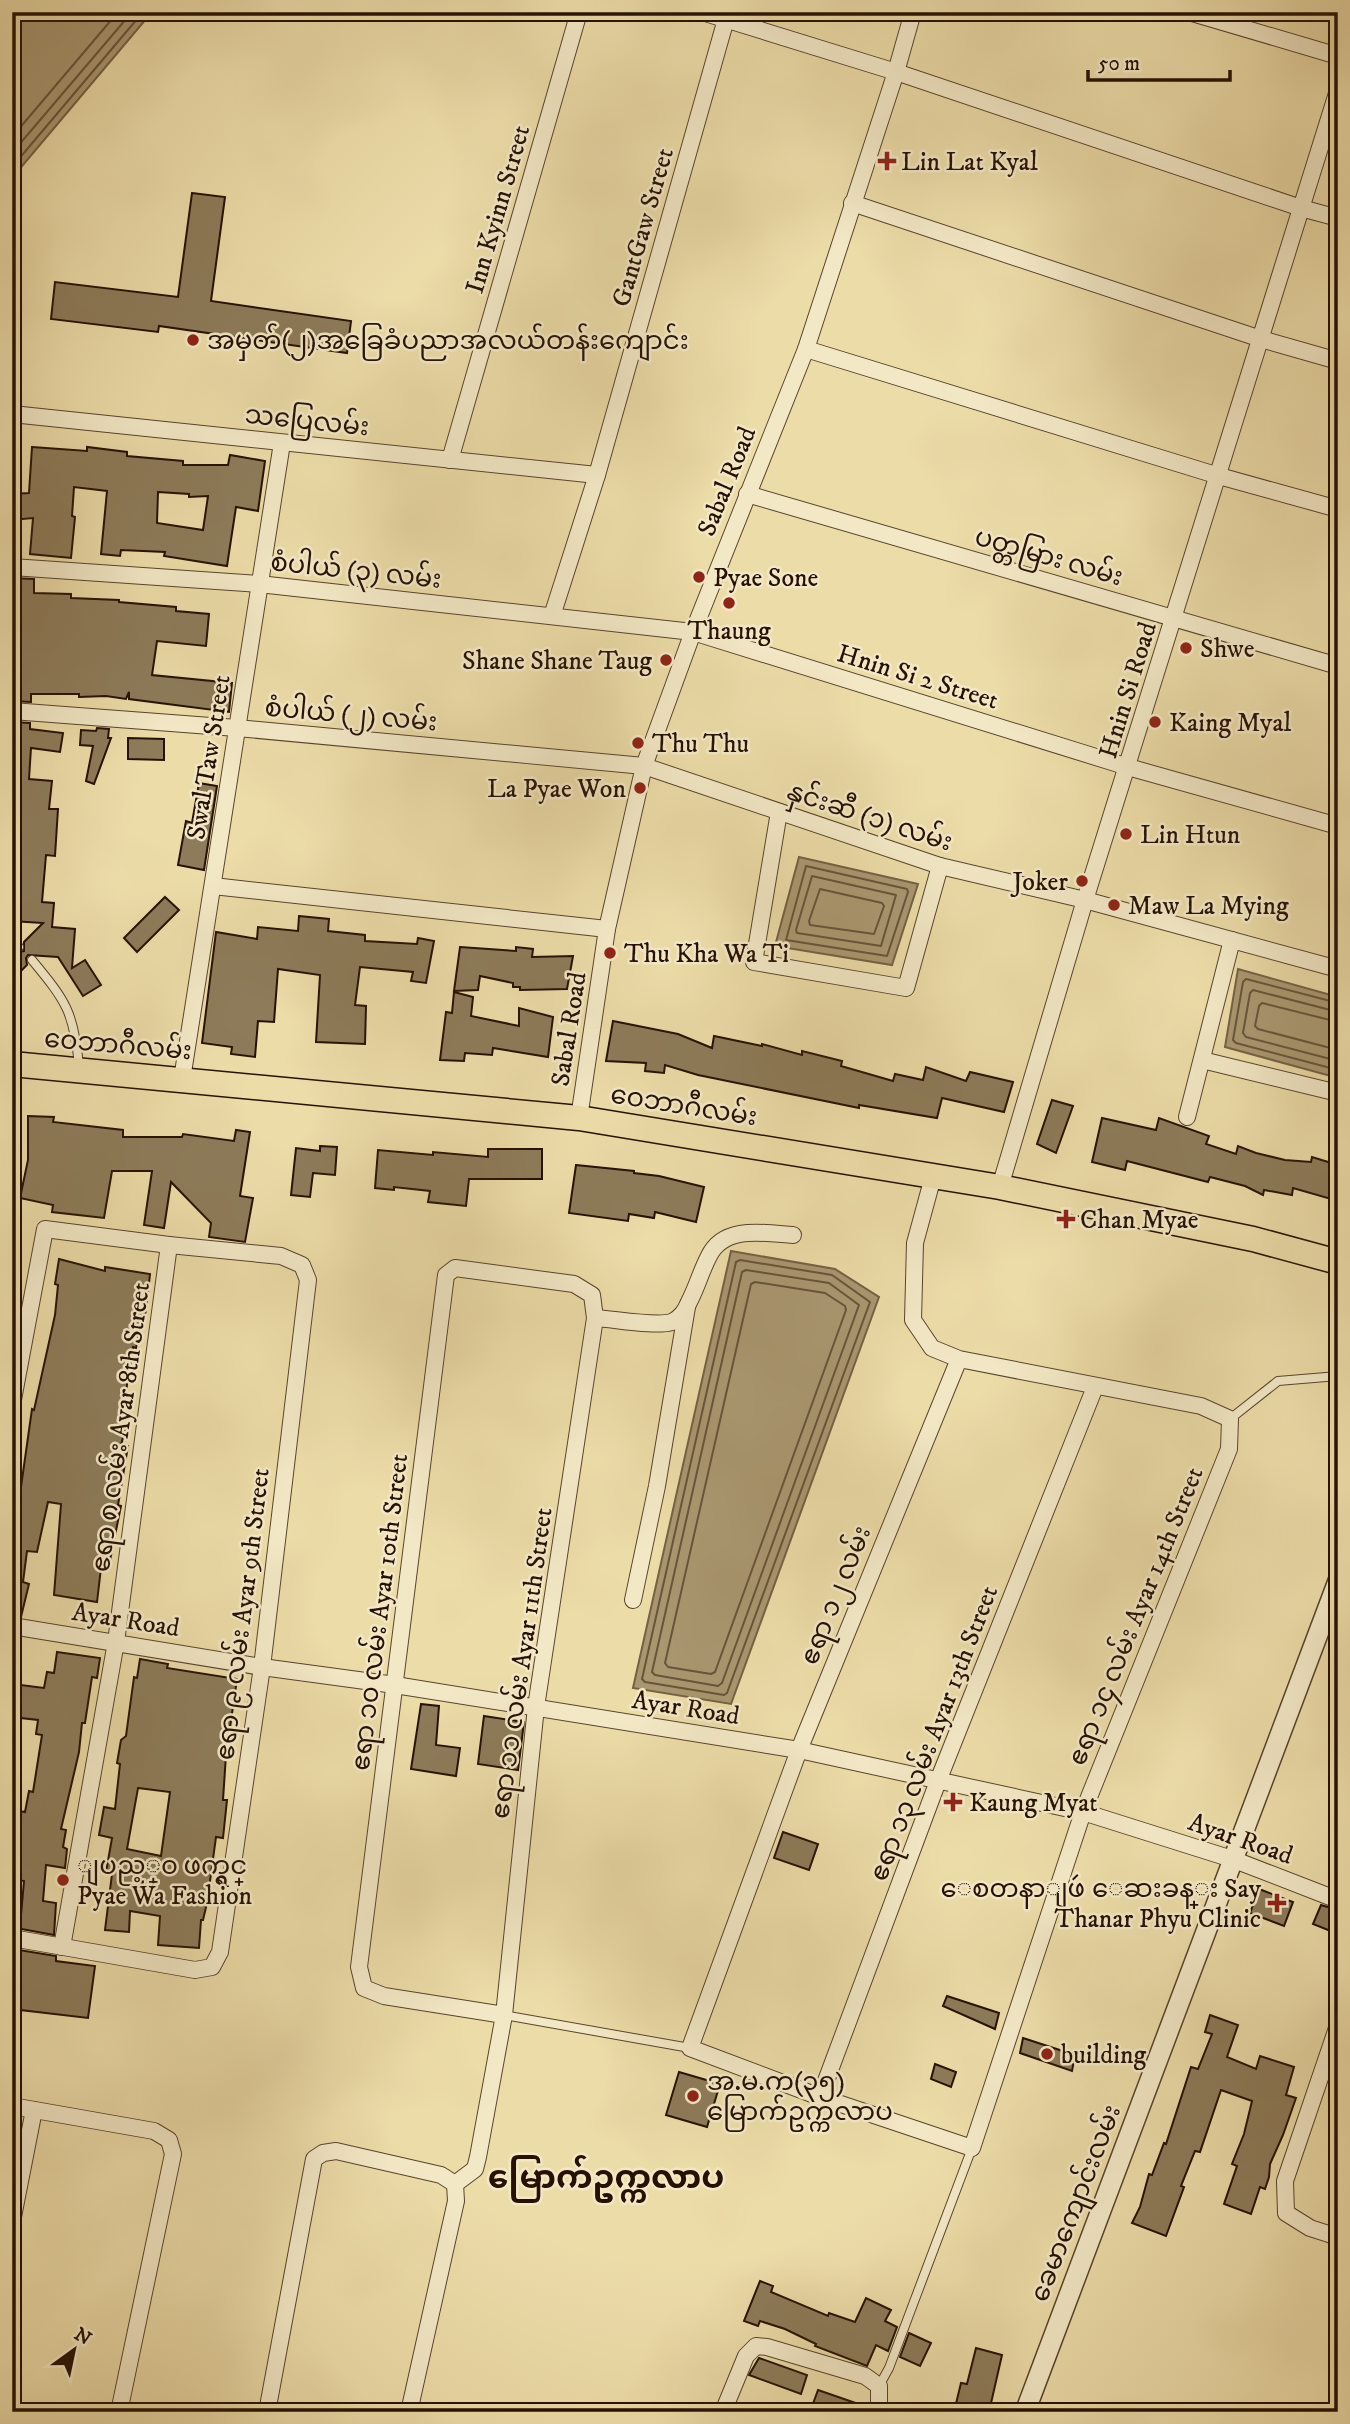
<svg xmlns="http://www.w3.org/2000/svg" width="1350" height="2424" viewBox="0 0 1350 2424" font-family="'IM FELL DW Pica','Noto Sans Myanmar',serif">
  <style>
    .water { fill: #a99770; stroke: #756144; stroke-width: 2 }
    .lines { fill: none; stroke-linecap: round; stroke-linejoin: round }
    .shore { stroke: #68543a; stroke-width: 2 }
    .building { fill: #8d7b59; stroke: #261103; stroke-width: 2; fill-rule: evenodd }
    .service-casing { stroke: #58442c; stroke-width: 10 }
    .minor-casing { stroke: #58442c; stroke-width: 18 }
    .tertiary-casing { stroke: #58442c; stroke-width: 22 }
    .primary-casing { stroke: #261103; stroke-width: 27 }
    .service { stroke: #f3e8c6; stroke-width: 8 }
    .minor { stroke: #f3e8c6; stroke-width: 16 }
    .tertiary { stroke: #f3e8c6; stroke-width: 19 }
    .primary { stroke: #ecdca8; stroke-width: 24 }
    .poi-dot { fill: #8f2418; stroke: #f3e8c6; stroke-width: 2.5 }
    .labels { text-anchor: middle; stroke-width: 5; stroke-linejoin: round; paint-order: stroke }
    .poi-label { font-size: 26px; fill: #261103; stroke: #f3e8c6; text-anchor: start }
    .street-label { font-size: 26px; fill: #261103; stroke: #f3e8c6 }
    .district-label { font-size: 33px; font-weight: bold; fill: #261103; stroke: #f3e8c6 }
  </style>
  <rect width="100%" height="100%" fill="#ecdca8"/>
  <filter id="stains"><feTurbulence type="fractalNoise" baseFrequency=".00286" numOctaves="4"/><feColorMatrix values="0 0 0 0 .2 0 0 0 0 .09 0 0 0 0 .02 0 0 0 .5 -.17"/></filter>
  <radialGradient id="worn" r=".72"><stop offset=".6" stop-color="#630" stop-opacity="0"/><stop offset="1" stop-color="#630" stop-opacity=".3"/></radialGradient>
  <!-- water -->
  <g class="water">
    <path d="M12 12H152L12 178Z"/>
    <path d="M799 857 918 884 892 965 775 946Z"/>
    <path d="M1238 969 1338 997V1078L1225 1047Z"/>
    <path d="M731 1251 835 1269 879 1297 731 1704 633 1688Z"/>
  </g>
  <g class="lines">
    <!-- shore -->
    <g class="shore">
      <path d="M12 137 118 12"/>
      <path d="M12 153 132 12"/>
      <path d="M12 167 143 12"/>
      <path d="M806 866 907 889 908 892 887 956 786 940Z"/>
      <path d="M812 876 896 895 881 946 797 933 796 930Z"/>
      <path d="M820 889 882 903 884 906 874 934 810 925 809 921Z"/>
      <path d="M1338 1003 1246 979 1243 982 1233 1040 1236 1043 1338 1070"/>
      <path d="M1338 1012 1253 990 1250 993 1243 1033 1246 1037 1338 1061"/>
      <path d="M1338 1022 1262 1003 1259 1006 1255 1026 1258 1029 1338 1050"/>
      <path d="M740 1260 832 1275 870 1302 727 1693 724 1695 645 1682 642 1679 736 1262Z"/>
      <path d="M746 1270 829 1283 859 1305 722 1683 718 1686 655 1675 652 1672 742 1272Z"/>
      <path d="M755 1282 825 1293 845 1306 846 1310 715 1672 711 1674 668 1667 665 1663 751 1284Z"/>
    </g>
  </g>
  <!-- building -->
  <g class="building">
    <path d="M192 193 225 197 211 301 351 321 347 353 159 326 158 332 51 319 55 282 178 297Z"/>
    <path d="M32 447 87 451V447L127 452V456L183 461V465H228L230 455 265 461 258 511 236 507 227 566 164 556 165 552 121 550 120 556 101 554 107 491 74 487 72 516 75 517 71 558 30 554 33 518 12 520V494L29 493ZM158 492 189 494V497L208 496 203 530 157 523Z"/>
    <path d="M12 578 34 579V593L71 594V598L119 600V602L176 607V611L209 614 206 646 157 641 152 675 232 683 229 712 129 699V692L126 699 106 696 79 697V694H31V702L12 701Z"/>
    <path d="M12 722 30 723V729L63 733 60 752 31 748 29 779 52 781 49 809H58L55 856 46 855 42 902 54 903 52 927 75 929 72 968 85 960 101 985 83 996 58 957 28 955 26 958 27 965 12 980V954L24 951V942L43 923 12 921Z"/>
    <path d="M97 728 109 729 108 738H111L94 784 86 781 93 746 80 745 81 730 96 731Z"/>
    <path d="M128 738 164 739V760L128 759Z"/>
    <path d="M199 783 217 786 204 870 178 865 186 821 192 823Z"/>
    <path d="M165 897 179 910 137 952 124 938Z"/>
    <path d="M299 916 329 919 328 931 365 935V941L417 944 418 938 434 941 426 983 411 981 413 972 360 967 355 1005 366 1006 365 1044 316 1042 320 975 278 969 274 1022 258 1021 255 1057 231 1054 232 1047 202 1043 216 932 257 939 258 927 298 931Z"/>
    <path d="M460 947 516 951V947L533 949 532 957 573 956 567 989 520 990V987H513V983L480 976 478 990 454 991Z"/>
    <path d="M454 992 473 997 471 1016 519 1026V1008L553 1017 548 1057 493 1048 492 1055 465 1053 464 1061 440 1060 446 1012 452 1013Z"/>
    <path d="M613 1021 678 1034 712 1048 714 1036 762 1046V1044L802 1055V1051L842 1061 841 1066 893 1081 895 1074 923 1080 926 1067 966 1081 970 1072 1013 1082 1004 1112 942 1098 937 1118 859 1105V1108L698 1075 665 1065 664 1073 645 1071 646 1063 606 1061Z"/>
    <path d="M1052 1100 1073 1106 1056 1153 1037 1144Z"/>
    <path d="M28 1116 54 1117 53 1122 123 1130V1137H182L183 1134 234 1141 236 1130 250 1132 240 1196 253 1198 245 1242 209 1237 211 1223 171 1182 164 1228 144 1225 152 1171H112L104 1218 52 1212 53 1205 20 1198 28 1160Z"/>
    <path d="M1102 1118 1156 1130 1159 1118 1209 1136 1206 1144 1236 1154 1238 1146 1256 1153 1285 1160 1311 1162 1312 1157 1338 1165V1201L1293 1188 1292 1195 1264 1190 1263 1195 1245 1186 1210 1177 1208 1182 1127 1161 1125 1170 1092 1162Z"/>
    <path d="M320 1146 337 1147 335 1175 313 1173 310 1197 291 1195 296 1148 320 1151Z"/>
    <path d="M488 1149H542V1179H469L466 1206 428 1202 430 1191 394 1187V1190L375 1188 378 1150 433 1155V1152L488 1157Z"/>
    <path d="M576 1165 634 1171V1173L659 1176 704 1187 696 1222 655 1212 654 1218 629 1214 628 1221 569 1213Z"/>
    <path d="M59 1259 105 1271V1267L150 1274 146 1311 140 1326 136 1348 133 1347 120 1429 125 1430 121 1445 128 1446 118 1505 121 1506 108 1570 101 1568 97 1602 54 1595 61 1504 48 1502 37 1552 27 1551 23 1582 29 1584 21 1617 12 1616V1523L16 1493 20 1494 32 1409 34 1410 55 1315 58 1285 55 1284Z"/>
    <path d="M57 1652 100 1658 97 1678 92 1677 85 1723H82L79 1752 61 1829 66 1830 63 1847 67 1849 65 1868 46 1865 43 1901 56 1903 54 1935 16 1928 18 1914 21 1915 24 1881 12 1879V1810L25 1812 29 1791 33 1792 42 1735 36 1734 38 1720 12 1717V1684L44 1688 47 1672 54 1673Z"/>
    <path d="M140 1659 168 1664 167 1668 237 1679 226 1755 223 1800H227L223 1838 216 1837 207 1903 203 1920H201L199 1948 158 1945 160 1916 130 1911 129 1932 105 1930 112 1874 106 1872 112 1838 99 1835 104 1807 115 1809 120 1764 117 1763 121 1740 126 1736 134 1677 137 1678ZM138 1788 170 1792 161 1856 127 1849Z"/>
    <path d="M421 1704 439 1706 436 1745 460 1748 456 1776 411 1769Z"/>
    <path d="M484 1716 524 1722 518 1770 478 1764Z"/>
    <path d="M783 1832 818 1844 809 1870 774 1858Z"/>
    <path d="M1259 1889 1293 1902 1284 1926 1250 1913Z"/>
    <path d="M1321 1905 1338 1910V1934L1313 1924Z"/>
    <path d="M13 1949 56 1956V1961L95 1966 88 2018 12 2009Z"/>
    <path d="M947 1996 999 2013 995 2029 943 2006Z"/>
    <path d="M1210 2015 1238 2025 1227 2057 1256 2069 1260 2056 1294 2067 1286 2095 1296 2098 1283 2135 1270 2164 1269 2177 1265 2189 1260 2187 1251 2214 1224 2204 1237 2166 1232 2164 1244 2134 1252 2101 1221 2090 1200 2152 1195 2151 1181 2186 1184 2187 1166 2236 1132 2223 1140 2207 1149 2174 1152 2175 1164 2143 1166 2144 1191 2067 1198 2069 1212 2034 1205 2032Z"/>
    <path d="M1023 2038 1075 2055 1072 2071 1020 2053Z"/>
    <path d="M935 2064 956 2072 951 2087 931 2079Z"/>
    <path d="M679 2072 720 2084 707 2127 666 2115Z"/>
    <path d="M760 2281 773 2286 771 2292 828 2316 829 2313 855 2322 866 2298 891 2310 885 2321 897 2327 888 2351 876 2345 867 2366 815 2346 816 2344 785 2329 760 2321 758 2326 744 2321Z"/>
    <path d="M909 2333 931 2343 920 2366 900 2357Z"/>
    <path d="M976 2348 1002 2355 989 2412H954L961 2383 967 2384Z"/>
    <path d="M759 2358 807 2375 801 2394 749 2375Z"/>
    <path d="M818 2390 867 2407 866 2412H810Z"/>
  </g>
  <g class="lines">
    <!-- service casing -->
    <g class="service-casing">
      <g id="service">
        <path d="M12 940 19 947"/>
        <path d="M32 960C66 1001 74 1012 79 1066"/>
        <path d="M1230 1419 1278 1381 1338 1376"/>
        <path d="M504 2015 690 2048"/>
        <path d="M879 2386 889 2368 972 2148"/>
        <path d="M1329 2412 1338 2398"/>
      </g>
    </g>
    <!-- minor casing -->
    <g class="minor-casing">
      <g id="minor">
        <path d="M702 12 896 72 1301 208 1338 218"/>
        <path d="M1189 12 1338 56"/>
        <path d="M852 203 1261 339 1338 361"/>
        <path d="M806 349 1219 476 1338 509"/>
        <path d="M12 414 597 475"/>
        <path d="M450 460 579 12"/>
        <path d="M747 494 1338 666"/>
        <path d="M12 567 259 584 693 632 1128 767 1338 826"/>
        <path d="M552 616 597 475 728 12"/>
        <path d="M12 711 237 728 644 766 940 866 1085 900 1338 969"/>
        <path d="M779 812 754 962 906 988 940 866"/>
        <path d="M213 886 607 929"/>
        <path d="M1202 1060 1338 1093"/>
        <path d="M182 1079 282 443"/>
        <path d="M1187 1117 1232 940"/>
        <path d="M579 1118 607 929 644 766 693 632 806 349 896 72 913 12"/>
        <path d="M933 1177 915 1243 913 1320 932 1348 959 1359 799 1750 690 2048 820 2097 972 2148 1083 1812 1229 1449 1230 1419 1201 1406 959 1359"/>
        <path d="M1000 1187 1085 900 1338 90"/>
        <path d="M595 1318C614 1319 656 1327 672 1322 680 1318 686 1310 689 1302 697 1287 701 1271 709 1256 724 1225 764 1233 793 1235"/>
        <path d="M12 1405 45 1229 169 1245 281 1256 302 1265 308 1280 262 1667 220 1952 212 1967 195 1970 12 1938"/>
        <path d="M633 1600 657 1486 687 1307"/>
        <path d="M12 1626 262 1667 395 1685 799 1750 1083 1812 1232 1859 1338 1900"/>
        <path d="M62 1947 116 1642 169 1245"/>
        <path d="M1338 2025 1285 2181 1286 2213 1310 2228 1338 2237"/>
        <path d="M820 2097 938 1781 1095 1387"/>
        <path d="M12 2106 154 2131 169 2140 173 2154 119 2412"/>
        <path d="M455 2184 475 2169 478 2157 504 2015 536 1707 595 1318 592 1295 574 1284 455 1268 446 1275 359 1967 364 1988 384 1996 504 2015"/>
        <path d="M12 2222 34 2110"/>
        <path d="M267 2412 314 2159 323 2153 336 2151 441 2175 455 2184"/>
        <path d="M409 2412 456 2201 455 2184"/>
        <path d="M723 2412 746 2356 756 2346 767 2347 865 2376 879 2386V2403L876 2412"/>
      </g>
    </g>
    <!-- tertiary casing -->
    <g class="tertiary-casing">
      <path id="tertiary" d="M1025 2412 1338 1581"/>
    </g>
    <!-- primary casing -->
    <g class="primary-casing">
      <path id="primary" d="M12 1064 579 1118 1000 1187 1253 1239 1338 1262"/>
    </g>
    <!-- service -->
    <use href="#service" class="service"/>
    <!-- minor -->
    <use href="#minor" class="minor"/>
    <!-- tertiary -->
    <use href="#tertiary" class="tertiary"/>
    <!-- primary -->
    <use href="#primary" class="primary"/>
  </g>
  <!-- markers -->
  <g class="poi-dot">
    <path d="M883.5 150.5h7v7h7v7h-7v7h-7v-7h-7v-7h7z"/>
    <circle cx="193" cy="340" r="7"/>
    <circle cx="699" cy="577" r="7"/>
    <circle cx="729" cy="603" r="7"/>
    <circle cx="1186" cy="648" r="7"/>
    <circle cx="666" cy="660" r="7"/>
    <circle cx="1155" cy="722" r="7"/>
    <circle cx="638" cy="743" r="7"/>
    <circle cx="640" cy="788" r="7"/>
    <circle cx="1126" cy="834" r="7"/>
    <circle cx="1082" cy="881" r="7"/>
    <circle cx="1114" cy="905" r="7"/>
    <circle cx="610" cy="953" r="7"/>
    <path d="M1062.5 1208.5h7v7h7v7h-7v7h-7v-7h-7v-7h7z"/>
    <path d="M949.5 1791.5h7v7h7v7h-7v7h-7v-7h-7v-7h7z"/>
    <circle cx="63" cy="1880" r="7"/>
    <path d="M1273.5 1892.5h7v7h7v7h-7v7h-7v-7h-7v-7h7z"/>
    <circle cx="1047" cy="2054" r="7"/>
    <circle cx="693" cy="2096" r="7"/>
  </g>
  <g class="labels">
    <!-- poi labels -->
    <g class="poi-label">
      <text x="901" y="170">Lin Lat Kyal</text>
      <text x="207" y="349">အမှတ်(၂)အခြေခံပညာအလယ်တန်းကျောင်း</text>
      <text x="713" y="586">Pyae Sone</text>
      <text x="729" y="639" text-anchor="middle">Thaung</text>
      <text x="1200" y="657">Shwe</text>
      <text x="652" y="669" text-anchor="end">Shane Shane Taug</text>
      <text x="1169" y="731">Kaing Myal</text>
      <text x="652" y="752">Thu Thu</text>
      <text x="626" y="797" text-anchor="end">La Pyae Won</text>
      <text x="1140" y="843">Lin Htun</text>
      <text x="1068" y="890" text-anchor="end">Joker</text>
      <text x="1128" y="914">Maw La Mying</text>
      <text x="624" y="962">Thu Kha Wa Ti</text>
      <text x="1080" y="1228">Chan Myae</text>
      <text x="969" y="1811">Kaung Myat</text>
      <text x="77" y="1874">ျပည့္၀ ဖက္ရွင္<tspan x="77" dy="30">Pyae Wa Fashion</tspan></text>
      <text x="1261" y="1897" text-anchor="end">ေစတနာျဖဴ ေဆးခန္း Say<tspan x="1261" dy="30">Thanar Phyu Clinic</tspan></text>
      <text x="1061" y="2063">building</text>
      <text x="707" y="2090">အ.မ.က(၃၅)<tspan x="707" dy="30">မြောက်ဥက္ကလာပ</tspan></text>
    </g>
    <!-- street labels -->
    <g class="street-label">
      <text transform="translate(497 209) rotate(-74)" y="9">Inn Kyinn Street</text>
      <text transform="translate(642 227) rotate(-74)" y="9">GantGaw Street</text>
      <text transform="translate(307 420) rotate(6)" y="9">သပြေလမ်း</text>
      <text transform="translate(726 481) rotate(-68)" y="9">Sabal Road</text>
      <text transform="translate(1049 556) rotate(16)" y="9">ပတ္တမြား လမ်း</text>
      <text transform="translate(356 570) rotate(6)" y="9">စံပါယ် (၃) လမ်း</text>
      <text transform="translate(918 676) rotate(17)" y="9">Hnin Si 2 Street</text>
      <text transform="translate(1127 690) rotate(-73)" y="9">Hnin Si Road</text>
      <text transform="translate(351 714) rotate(5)" y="9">စံပါယ် (၂) လမ်း</text>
      <text transform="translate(208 757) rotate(-81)" y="9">Swal Taw Street</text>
      <text transform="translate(870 816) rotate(18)" y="9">နှင်းဆီ (၁) လမ်း</text>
      <text transform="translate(568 1029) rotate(-81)" y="9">Sabal Road</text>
      <text transform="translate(118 1044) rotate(5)" y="9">ဝေဘာဂီလမ်း</text>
      <text transform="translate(684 1105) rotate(9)" y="9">ဝေဘာဂီလမ်း</text>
      <text transform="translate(120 1427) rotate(-82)" y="9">ဧရာ ၈ လမ်း Ayar 8th Street</text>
      <text transform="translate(835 1595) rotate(-68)" y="9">ဧရာ ၁၂ လမ်း</text>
      <text transform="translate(379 1612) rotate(-83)" y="9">ဧရာ ၁၀ လမ်း Ayar 10th Street</text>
      <text transform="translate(242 1614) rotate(-83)" y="9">ဧရာ ၉ လမ်း Ayar 9th Street</text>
      <text transform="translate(1135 1616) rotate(-68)" y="9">ဧရာ ၁၄ လမ်း Ayar 14th Street</text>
      <text transform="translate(126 1619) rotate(9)" y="9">Ayar Road</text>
      <text transform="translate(521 1663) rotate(-82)" y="9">ဧရာ ၁၁ လမ်း Ayar 11th Street</text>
      <text transform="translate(686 1707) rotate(9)" y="9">Ayar Road</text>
      <text transform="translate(933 1733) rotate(-69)" y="9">ဧရာ ၁၃ လမ်း Ayar 13th Street</text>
      <text transform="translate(1241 1838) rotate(19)" y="9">Ayar Road</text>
      <text transform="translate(1075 2203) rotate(-69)" y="9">ခေမာကျောင်းလမ်း</text>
    </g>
    <!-- district labels -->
    <g class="district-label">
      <text x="606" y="2188">မြောက်‌ဥက္ကလာပ</text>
    </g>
  </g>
  <!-- margin -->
  <rect width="1350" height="2424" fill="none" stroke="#ecdca8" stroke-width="42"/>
  <rect x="14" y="14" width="1322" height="2396" fill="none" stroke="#261103" stroke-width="3.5"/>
  <rect x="21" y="21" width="1308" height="2382" fill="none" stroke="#261103" stroke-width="2"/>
  <!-- north arrow -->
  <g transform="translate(74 2350) rotate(33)" stroke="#f3e8c6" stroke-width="5" paint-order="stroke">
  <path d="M0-5L12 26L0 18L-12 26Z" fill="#261103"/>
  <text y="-10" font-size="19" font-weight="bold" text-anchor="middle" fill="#261103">N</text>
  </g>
  <!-- scale -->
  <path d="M1088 70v10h142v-10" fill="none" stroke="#261103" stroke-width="3.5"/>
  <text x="1098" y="70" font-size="21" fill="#261103" stroke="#f3e8c6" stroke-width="5" paint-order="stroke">50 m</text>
  <rect width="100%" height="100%" filter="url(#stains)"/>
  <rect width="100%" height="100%" fill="url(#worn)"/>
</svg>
